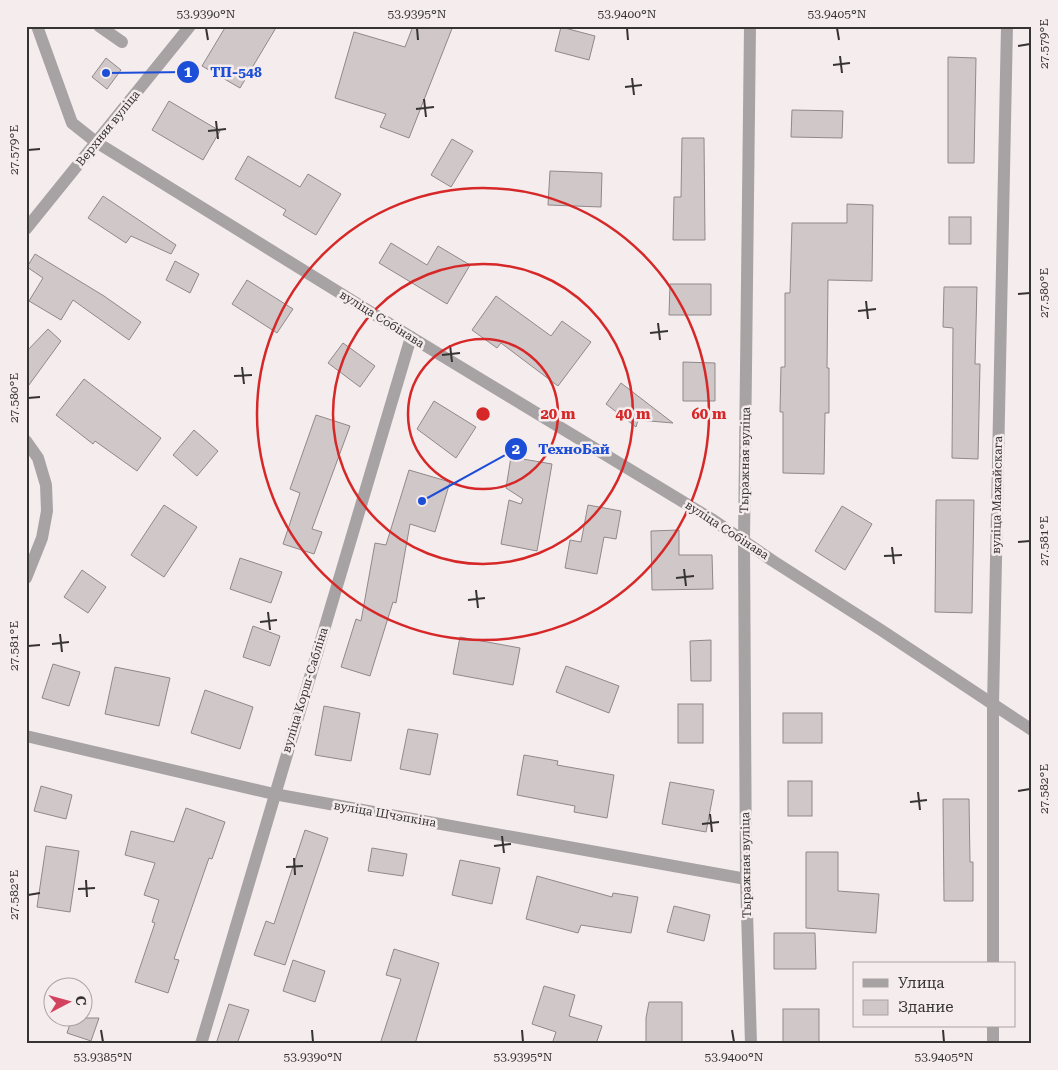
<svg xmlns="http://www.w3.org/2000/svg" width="1058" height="1070" viewBox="0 0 1058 1070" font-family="'Roboto Serif',serif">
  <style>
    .building { fill: #d0c7c8; stroke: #918989 }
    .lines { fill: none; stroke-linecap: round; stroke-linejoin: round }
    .minor { stroke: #a7a3a4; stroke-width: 12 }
    .ticks { fill: none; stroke: #363333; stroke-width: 2 }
    .ring { fill: none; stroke: #d62828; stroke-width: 2.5 }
    .labels { text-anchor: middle; stroke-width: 5; stroke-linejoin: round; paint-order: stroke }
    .street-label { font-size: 12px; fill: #363333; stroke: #f5eced }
    .centre { fill: #d62828; stroke: #f5eced; stroke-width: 2.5 }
    .ring-label { font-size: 15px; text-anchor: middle; font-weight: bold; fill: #d62828; stroke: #f5eced; stroke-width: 5; stroke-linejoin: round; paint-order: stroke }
    .leader { fill: none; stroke: #1d4ed8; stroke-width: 2 }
    .callout-dot { fill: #1d4ed8; stroke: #f5eced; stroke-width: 2 }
    .mark-label { font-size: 15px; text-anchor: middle; font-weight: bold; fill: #fff }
    .callout-label { font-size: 14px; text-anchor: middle; font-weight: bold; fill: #1d4ed8; stroke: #f5eced; stroke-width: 5; stroke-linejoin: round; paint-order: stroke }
    .neatline { fill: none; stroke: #363333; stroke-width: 2 }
    .ticks-label { font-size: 12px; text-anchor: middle; fill: #363333 }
  </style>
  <rect width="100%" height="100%" fill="#f5eced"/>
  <!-- building -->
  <g class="building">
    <path d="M226 26H277L240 88 202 66Z"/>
    <path d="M413 26H453L409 138 380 127 386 114 335 98 354 32 405 47Z"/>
    <path d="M561 27 595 36 589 60 555 51Z"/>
    <path d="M948 57 976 58 974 163H948Z"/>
    <path d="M106 58 121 70 107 89 92 77Z"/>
    <path d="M169 101 220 131 203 160 152 130Z"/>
    <path d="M792 110 843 111 842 138 791 137Z"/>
    <path d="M682 138H704L705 240H673L674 197H681Z"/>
    <path d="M452 139 473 151 451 187 431 175Z"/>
    <path d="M248 156 300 187 308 174 341 194 316 235 283 215 286 210 235 179Z"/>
    <path d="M550 171 602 173 601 207 548 205Z"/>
    <path d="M103 196 176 245 171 254 131 236 126 243 88 218Z"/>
    <path d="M847 204 873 205 872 281 828 280 827 368H829V413H825L824 474 783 473V412H780L781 367H785V293H790L792 223H847Z"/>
    <rect x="949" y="217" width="22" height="27"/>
    <path d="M391 243 427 265 438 246 470 265 447 304 379 263Z"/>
    <path d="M35 254 104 296 141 322 129 340 73 300 61 320 29 301 43 278 27 267Z"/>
    <path d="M175 261 199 274 190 293 166 280Z"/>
    <path d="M247 280 293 309 277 333 232 304Z"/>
    <path d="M670 284H711V315H669Z"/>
    <path d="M944 287H977L975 364H980L978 459 952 458 953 328 943 327Z"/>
    <path d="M496 296 551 336 562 321 591 342 558 386 501 343 497 348 472 330Z"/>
    <path d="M48 329 61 341 26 389V352Z"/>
    <path d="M343 343 375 366 360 387 328 363Z"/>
    <path d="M683 362 715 363V401H683Z"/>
    <path d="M84 379 161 438 137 471 95 441 93 444 56 415Z"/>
    <path d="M621 383 673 423 638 420 636 427 606 404Z"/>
    <path d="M434 401 476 427 456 458 417 429Z"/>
    <path d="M316 415 350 426 312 529 322 532 314 554 283 544 300 493 290 489Z"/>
    <path d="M194 430 218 451 197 476 173 455Z"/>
    <path d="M511 457 552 464 537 551 501 544 509 500 521 504 523 499 506 488Z"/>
    <path d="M409 470 450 482 435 532 410 524 396 603 393 602 370 676 341 667 356 619 361 621 375 543 386 545Z"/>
    <path d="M936 500H974L972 613 935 612Z"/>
    <path d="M164 505 197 527 164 577 131 555Z"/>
    <path d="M588 505 621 511 616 539 604 537 597 574 565 568 570 540 581 542Z"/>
    <path d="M842 506 872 524 845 570 815 551Z"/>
    <path d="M679 530V555H712L713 589 652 590 651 531Z"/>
    <path d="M240 558 282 572 271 603 230 589Z"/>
    <path d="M82 570 106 587 88 613 64 597Z"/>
    <path d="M253 626 280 636 270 666 243 657Z"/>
    <path d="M460 637 520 648 513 685 453 674Z"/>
    <path d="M711 640V681H691L690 641Z"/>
    <path d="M53 664 80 672 69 706 42 698Z"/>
    <path d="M566 666 619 686 609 713 556 692Z"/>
    <path d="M115 667 170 678 159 726 105 714Z"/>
    <path d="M205 690 253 707 240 749 191 733Z"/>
    <rect x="678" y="704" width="25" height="39"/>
    <path d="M324 706 360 713 351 761 315 755Z"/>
    <rect x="783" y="713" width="39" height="30"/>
    <path d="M408 729 438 734 430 775 400 769Z"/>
    <path d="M524 755 558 761 557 765 614 775 607 818 574 812 575 806 517 795Z"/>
    <rect x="788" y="781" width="24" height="35"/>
    <path d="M670 782 714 790 706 832 662 824Z"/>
    <path d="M41 786 72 795 66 819 34 811Z"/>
    <path d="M943 799H969L970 862H973V901H944Z"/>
    <path d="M186 808 225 822 212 859 209 858 174 959 179 960 168 993 135 982 155 923 152 922 159 900 144 895 155 863 125 855 131 831 174 842Z"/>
    <path d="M305 830 328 838 285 965 254 955 266 921 274 924Z"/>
    <path d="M46 846 79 851 70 912 37 907Z"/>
    <path d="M372 848 407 854 403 876 368 871Z"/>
    <path d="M806 852H838V891L879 894 876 933 806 928Z"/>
    <path d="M460 860 500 868 492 904 452 895Z"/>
    <path d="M537 876 612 897 613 893 638 897 631 933 581 925 578 933 526 919Z"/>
    <path d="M674 906 710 915 704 941 667 932Z"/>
    <path d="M774 933H815L816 969H774Z"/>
    <path d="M394 949 439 963 415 1044H380L401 979 386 975Z"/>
    <path d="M293 960 325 971 315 1002 283 991Z"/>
    <path d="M544 986 575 995 569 1016 602 1026 596 1044H552L556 1032 532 1024Z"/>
    <path d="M649 1002H682V1044H646V1018Z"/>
    <path d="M229 1004 249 1010 237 1044H216Z"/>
    <rect x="783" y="1009" width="36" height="35"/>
    <path d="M72 1018H99L91 1041 67 1033Z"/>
  </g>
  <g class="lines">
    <!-- minor -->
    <g class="minor">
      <path d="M37 26 72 123 96 142 411 337 713 520 773 561 881 630 1032 730"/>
      <path d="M99 26 122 42"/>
      <path d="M750 26 744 540 746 879 751 1044"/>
      <path d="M26 229 190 26"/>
      <path d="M26 441 38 458 46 485 47 511 42 538 26 578"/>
      <path d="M26 736 274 794 746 879"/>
      <path d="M993 964V705L1007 26"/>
      <path d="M993 1026V1044"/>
      <path d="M201 1044 411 337"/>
    </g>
  </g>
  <!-- ticks -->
  <path class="ticks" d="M206 28 208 40M417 28 418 40M627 28 628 40M837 28 839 40M1018 46 1030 44M840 56 842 73M833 65 850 63M632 78 634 95M625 87 642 85M424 99 426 117M416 109 434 107M216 121 218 139M208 131 226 129M28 150 40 149M1018 294 1030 293M866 301 868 319M858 311 876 309M658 323 660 340M650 333 668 331M450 345 452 362M442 355 460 353M242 367 244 384M234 376 252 375M28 398 40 397M1018 542 1030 541M892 547 894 564M884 556 902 555M684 569 686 586M676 578 694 576M476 590 478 608M468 600 485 598M268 612 270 630M260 622 277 620M60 634 62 652M52 644 69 642M28 646 40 645M1018 791 1030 789M918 792 920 810M910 802 927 800M710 814 712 832M702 824 719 822M502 836 504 853M494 846 511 844M294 858 295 875M286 867 303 866M86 880 87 897M78 889 95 888M28 895 40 893M101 1030 103 1042M312 1030 313 1042M522 1030 523 1042M732 1030 734 1042M943 1030 944 1042"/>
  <!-- distance rings -->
  <g class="ring">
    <circle cx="483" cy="414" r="75"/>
    <circle cx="483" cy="414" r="150"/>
    <circle cx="483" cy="414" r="226"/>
  </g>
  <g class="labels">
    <!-- street labels -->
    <g class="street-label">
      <text transform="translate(108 128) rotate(-51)" y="4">Верхняя вуліца</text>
      <text transform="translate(382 319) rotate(32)" y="4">вуліца Собінава</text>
      <text transform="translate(745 460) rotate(-89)" y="4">Тыражная вуліца</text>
      <text transform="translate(997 495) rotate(-89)" y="4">вуліца Мажайскага</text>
      <text transform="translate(727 530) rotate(33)" y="4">вуліца Собінава</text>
      <text transform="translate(305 690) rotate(-73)" y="4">вуліца Корш-Сабліна</text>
      <text transform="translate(385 814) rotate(10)" y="4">вуліца Шчэпкіна</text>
      <text transform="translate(746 865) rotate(-91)" y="4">Тыражная вуліца</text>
    </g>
  </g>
  <circle cx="483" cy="414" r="8" class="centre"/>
  <g class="ring-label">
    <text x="558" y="419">20 m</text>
    <text x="633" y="419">40 m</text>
    <text x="709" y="419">60 m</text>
  </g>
  <!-- callouts -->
  <path class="leader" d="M106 73L188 72M422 501L516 449"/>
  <g class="callout-dot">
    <circle cx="106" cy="73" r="5"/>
    <circle cx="422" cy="501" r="5"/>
    <circle cx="188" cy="72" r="12"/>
    <circle cx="516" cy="449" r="12"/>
  </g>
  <g class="mark-label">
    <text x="188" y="77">1</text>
    <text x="516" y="454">2</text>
  </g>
  <g class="callout-label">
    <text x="236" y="77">ТП-548</text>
    <text x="574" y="454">ТехноБай</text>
  </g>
  <!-- border -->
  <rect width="1058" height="1070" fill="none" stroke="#f5eced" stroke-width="55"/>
  <!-- legend -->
  <rect x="853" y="962" width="162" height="65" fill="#f5eced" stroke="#a9a2a3"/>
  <rect x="863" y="979" width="25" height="8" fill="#a7a3a4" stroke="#a9a2a3"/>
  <text x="898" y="988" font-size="15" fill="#363333">Улица</text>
  <rect x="863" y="1000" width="25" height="15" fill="#d0c7c8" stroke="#a9a2a3"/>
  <text x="898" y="1012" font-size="15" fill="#363333">Здание</text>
  <!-- north arrow -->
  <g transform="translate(68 1002) rotate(84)"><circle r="24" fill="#f5eced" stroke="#a9a2a3"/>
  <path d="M0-4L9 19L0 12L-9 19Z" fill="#d2425e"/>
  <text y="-8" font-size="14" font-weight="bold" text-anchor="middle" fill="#363333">С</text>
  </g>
  <rect x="28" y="28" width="1002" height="1014" class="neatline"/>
  <g class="ticks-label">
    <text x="206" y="18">53.9390°N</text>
    <text x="417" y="18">53.9395°N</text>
    <text x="627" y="18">53.9400°N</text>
    <text x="837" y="18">53.9405°N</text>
    <text transform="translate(1044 44) rotate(-90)" y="4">27.579°E</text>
    <text transform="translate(14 150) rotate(-90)" y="4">27.579°E</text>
    <text transform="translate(1044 293) rotate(-90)" y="4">27.580°E</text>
    <text transform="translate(14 398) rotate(-90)" y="4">27.580°E</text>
    <text transform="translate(1044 541) rotate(-90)" y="4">27.581°E</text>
    <text transform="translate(14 646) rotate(-90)" y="4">27.581°E</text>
    <text transform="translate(1044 789) rotate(-90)" y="4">27.582°E</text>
    <text transform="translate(14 895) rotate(-90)" y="4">27.582°E</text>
    <text x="103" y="1061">53.9385°N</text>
    <text x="313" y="1061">53.9390°N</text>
    <text x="523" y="1061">53.9395°N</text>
    <text x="734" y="1061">53.9400°N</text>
    <text x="944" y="1061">53.9405°N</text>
  </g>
</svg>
